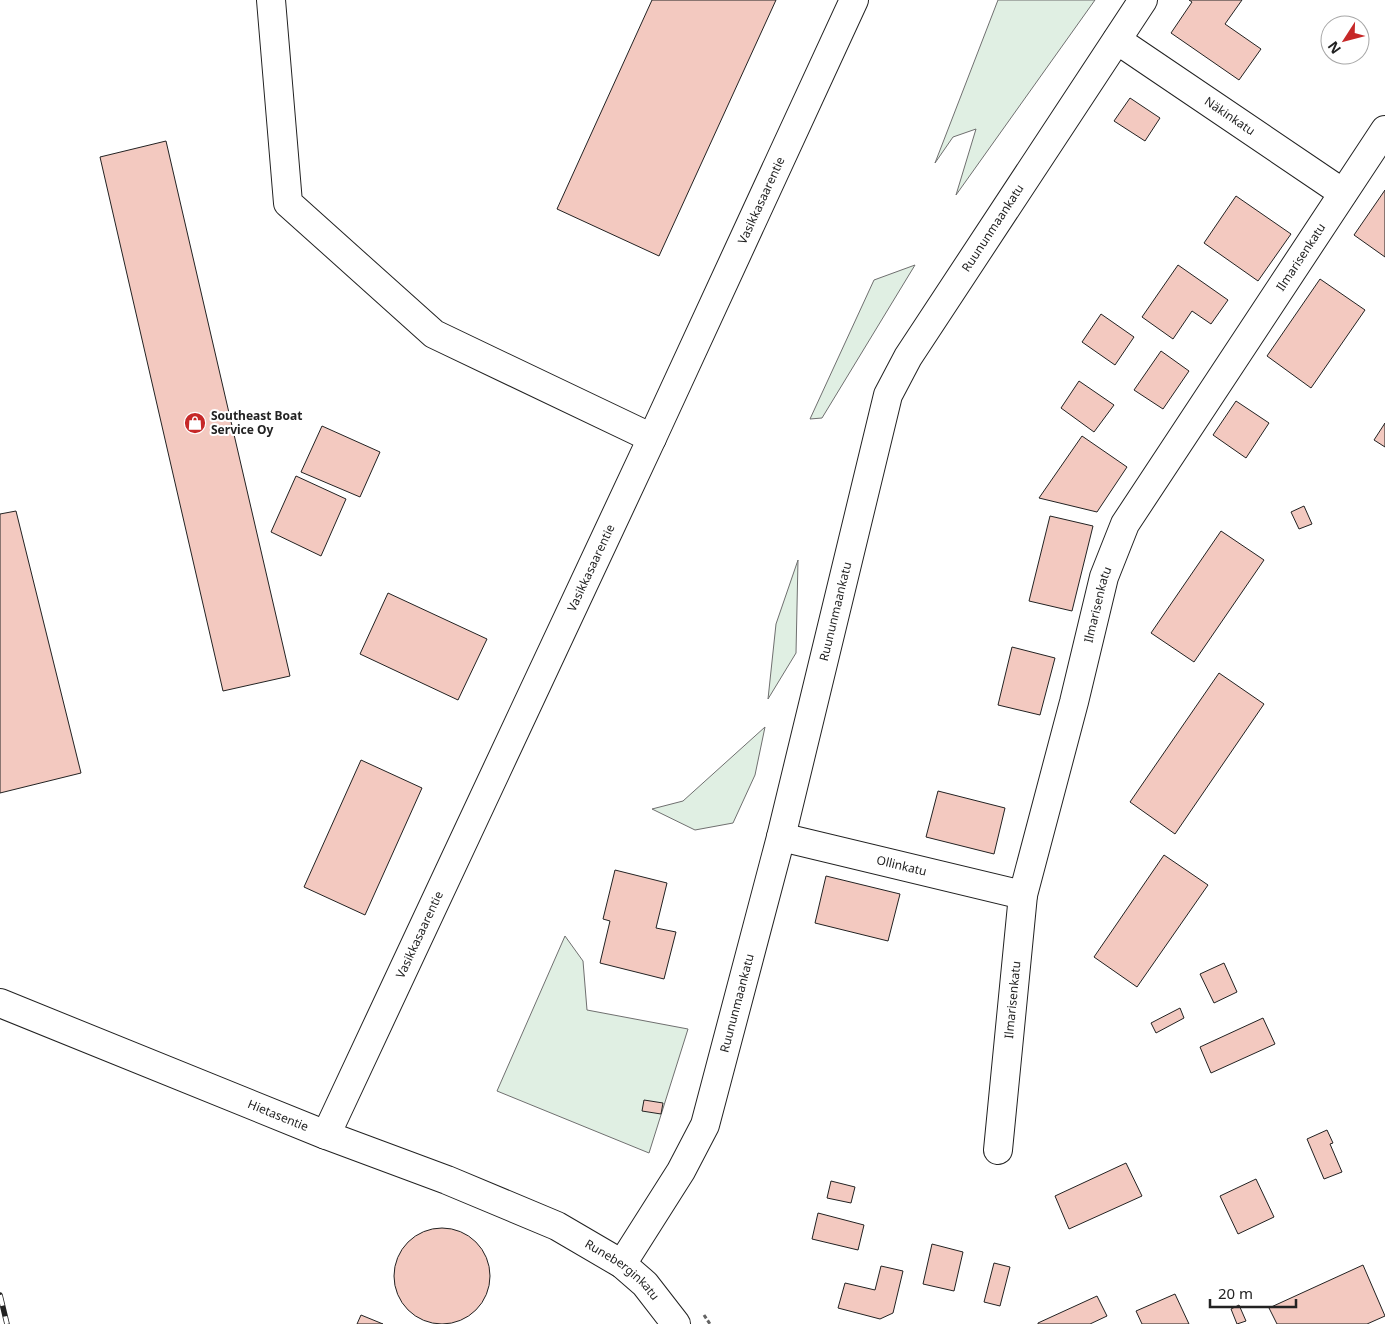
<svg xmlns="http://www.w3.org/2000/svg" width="1385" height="1324" viewBox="0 0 1385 1324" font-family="'Noto Sans',sans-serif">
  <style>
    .green { fill: #e0efe3; stroke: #6f6f6f }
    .building { fill: #f3c9c0; stroke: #222 }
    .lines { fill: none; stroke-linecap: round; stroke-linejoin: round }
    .minor-casing { stroke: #222; stroke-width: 30 }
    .path { stroke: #646464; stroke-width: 3; stroke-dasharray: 4 2.5; stroke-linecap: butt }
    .minor { stroke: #fff; stroke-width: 28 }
    .rail-casing { stroke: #222; stroke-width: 5.5 }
    .rail { stroke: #fff; stroke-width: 4; stroke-dasharray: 11; stroke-linecap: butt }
    .labels { text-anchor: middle; stroke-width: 4; stroke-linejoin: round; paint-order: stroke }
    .street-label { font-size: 12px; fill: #222; stroke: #fff }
    .poi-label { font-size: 12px; font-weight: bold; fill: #222; stroke: #fff; text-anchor: start }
  </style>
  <rect width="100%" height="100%" fill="#fff"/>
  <!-- green -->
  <g class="green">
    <path d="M998 0H1095L956 195 976 129 953 137 935 163Z"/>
    <path d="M915 265 822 418 810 419 874 280Z"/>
    <path d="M798 560 796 653 768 699 776 624Z"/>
    <path d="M765 727 755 775 733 823 695 830 652 809 683 801Z"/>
    <path d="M565 936 583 961 587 1010 688 1029 649 1153 497 1091Z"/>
  </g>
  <!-- building -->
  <g class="building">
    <path d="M652 0H776L659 256 557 209Z"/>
    <path d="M1189 0H1242L1225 24 1261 49 1239 80 1171 33 1192 2Z"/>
    <path d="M1130 98 1160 118 1145 141 1114 121Z"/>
    <path d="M166 141 290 676 223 691 100 157Z"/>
    <path d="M1385 190V257L1354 235Z"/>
    <path d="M1236 196 1291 234 1258 281 1204 243Z"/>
    <path d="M1178 265 1228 300 1211 324 1192 311 1173 339 1142 317Z"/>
    <path d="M1320 279 1365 310 1311 388 1267 356Z"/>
    <path d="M1101 314 1134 337 1115 365 1082 342Z"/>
    <path d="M1161 351 1189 371 1163 409 1134 390Z"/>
    <path d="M1079 381 1114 405 1094 432 1061 408Z"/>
    <path d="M1236 401 1269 423 1246 458 1213 435Z"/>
    <path d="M1385 423V447L1374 440Z"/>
    <path d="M322 426 380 452 360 497 301 472Z"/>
    <path d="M1082 436 1127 467 1097 512 1039 498Z"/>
    <path d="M296 476 346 499 321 556 271 532Z"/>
    <path d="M1304 506 1312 524 1299 529 1291 512Z"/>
    <path d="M16 511 81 773 0 793V514Z"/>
    <path d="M1050 516 1093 526 1072 611 1029 601Z"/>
    <path d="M1221 531 1264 560 1194 662 1151 633Z"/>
    <path d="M388 593 487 639 458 700 360 654Z"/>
    <path d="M1012 647 1055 658 1040 715 998 705Z"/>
    <path d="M1219 673 1264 704 1175 834 1130 802Z"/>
    <path d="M361 760 422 788 365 915 304 887Z"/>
    <path d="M938 791 1005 808 994 854 926 837Z"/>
    <path d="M1164 855 1208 885 1137 987 1094 957Z"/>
    <path d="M615 870 667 883 656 928 676 932 664 979 600 963 610 921 603 919Z"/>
    <path d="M826 876 900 894 888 941 815 923Z"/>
    <path d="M1224 963 1237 992 1214 1003 1200 974Z"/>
    <path d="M1180 1008 1184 1018 1156 1033 1151 1023Z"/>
    <path d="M1263 1018 1275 1044 1211 1073 1200 1047Z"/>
    <path d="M644 1100 663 1103 661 1114 642 1111Z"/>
    <path d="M1327 1130 1333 1143 1330 1144 1342 1172 1324 1179 1307 1139Z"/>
    <path d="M1126 1163 1142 1196 1069 1229 1055 1196Z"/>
    <path d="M1256 1179 1274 1217 1238 1234 1220 1196Z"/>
    <path d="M831 1181 855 1187 851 1203 827 1198Z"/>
    <path d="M818 1213 864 1225 858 1250 812 1239Z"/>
    <circle cx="442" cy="1276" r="48"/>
    <path d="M932 1244 963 1252 954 1291 923 1284Z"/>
    <path d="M994 1263 1010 1267 1000 1306 984 1302Z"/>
    <path d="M1363 1265 1385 1316 1367 1324H1277L1269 1308Z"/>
    <path d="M881 1266 903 1271 893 1313 880 1319 838 1308 845 1283 875 1290Z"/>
    <path d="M1175 1294 1189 1324H1142L1136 1311Z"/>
    <path d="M1097 1296 1107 1316 1090 1324H1038V1323Z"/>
    <path d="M1239 1305 1246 1321 1237 1324 1231 1309Z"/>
    <path d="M361 1315 383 1324H357Z"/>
  </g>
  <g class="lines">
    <!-- minor casing -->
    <g class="minor-casing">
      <g id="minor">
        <path d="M271 0 288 203 434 334 652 438"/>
        <path id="s1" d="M1117 40 1343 193"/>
        <path id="s2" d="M781 837 1023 895"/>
        <path id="s3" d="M0 1003 326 1135 447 1180 557 1226 622 1264 645 1284 676 1324"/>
        <path id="s4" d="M326 1135 652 438 854 0"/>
        <path id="s5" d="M998 1150 1023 895 1074 702 1104 577 1125 524 1385 130"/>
        <path id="s6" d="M622 1264 681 1171 705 1125 781 837 888 395 908 357 1143 0"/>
      </g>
    </g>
    <!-- path -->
    <path class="path" d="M704 1315 710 1324"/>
    <!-- minor -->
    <use href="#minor" class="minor"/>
    <!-- rail casing -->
    <g class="rail-casing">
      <path id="rail" d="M0 1295 7 1324"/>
    </g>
    <!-- rail -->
    <use href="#rail" class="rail"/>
  </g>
  <!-- icons -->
  <defs>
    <g id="shop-disc" transform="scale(1.125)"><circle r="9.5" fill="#c62828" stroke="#fff"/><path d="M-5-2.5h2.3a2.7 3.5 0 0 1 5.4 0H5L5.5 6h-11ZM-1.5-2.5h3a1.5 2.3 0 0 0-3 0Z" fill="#fff"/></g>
  </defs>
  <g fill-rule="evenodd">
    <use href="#shop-disc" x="195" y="423"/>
  </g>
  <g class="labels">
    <!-- street labels -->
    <g class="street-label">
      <text dy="4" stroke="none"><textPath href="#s1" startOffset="136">Näkinkatu</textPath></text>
      <text dy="4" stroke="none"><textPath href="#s4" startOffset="1031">Vasikkasaarentie</textPath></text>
      <text dy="4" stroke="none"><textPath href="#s6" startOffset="1112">Ruununmaankatu</textPath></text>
      <text dy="4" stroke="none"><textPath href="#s5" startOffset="961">Ilmarisenkatu</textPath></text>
      <text dy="4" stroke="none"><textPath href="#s4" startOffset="626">Vasikkasaarentie</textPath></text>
      <text dy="4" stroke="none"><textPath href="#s5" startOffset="556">Ilmarisenkatu</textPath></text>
      <text dy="4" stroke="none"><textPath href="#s6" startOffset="692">Ruununmaankatu</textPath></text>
      <text dy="4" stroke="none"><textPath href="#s2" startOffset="124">Ollinkatu</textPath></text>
      <text dy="4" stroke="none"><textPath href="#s4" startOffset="221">Vasikkasaarentie</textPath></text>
      <text dy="4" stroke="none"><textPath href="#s5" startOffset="151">Ilmarisenkatu</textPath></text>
      <text dy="4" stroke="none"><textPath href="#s6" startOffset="288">Ruununmaankatu</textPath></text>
      <text dy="4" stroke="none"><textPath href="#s3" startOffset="300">Hietasentie</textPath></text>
      <text dy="4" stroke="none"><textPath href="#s3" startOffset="679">Runeberginkatu</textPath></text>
    </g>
    <!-- poi labels -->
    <g class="poi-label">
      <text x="211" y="420">Southeast Boat<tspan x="211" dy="14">Service Oy</tspan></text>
    </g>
  </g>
  <!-- north arrow -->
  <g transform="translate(1345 40) rotate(234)"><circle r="24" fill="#ffffff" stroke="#a7a7a7"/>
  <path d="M0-4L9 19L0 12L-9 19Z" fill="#c62828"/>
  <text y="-8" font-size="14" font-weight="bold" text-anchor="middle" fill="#222222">N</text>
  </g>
  <!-- scale -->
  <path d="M1210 1299v8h86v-8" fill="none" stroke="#222222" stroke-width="2.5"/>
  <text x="1218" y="1299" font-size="15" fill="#222222" stroke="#ffffff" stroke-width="4" paint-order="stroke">20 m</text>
</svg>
